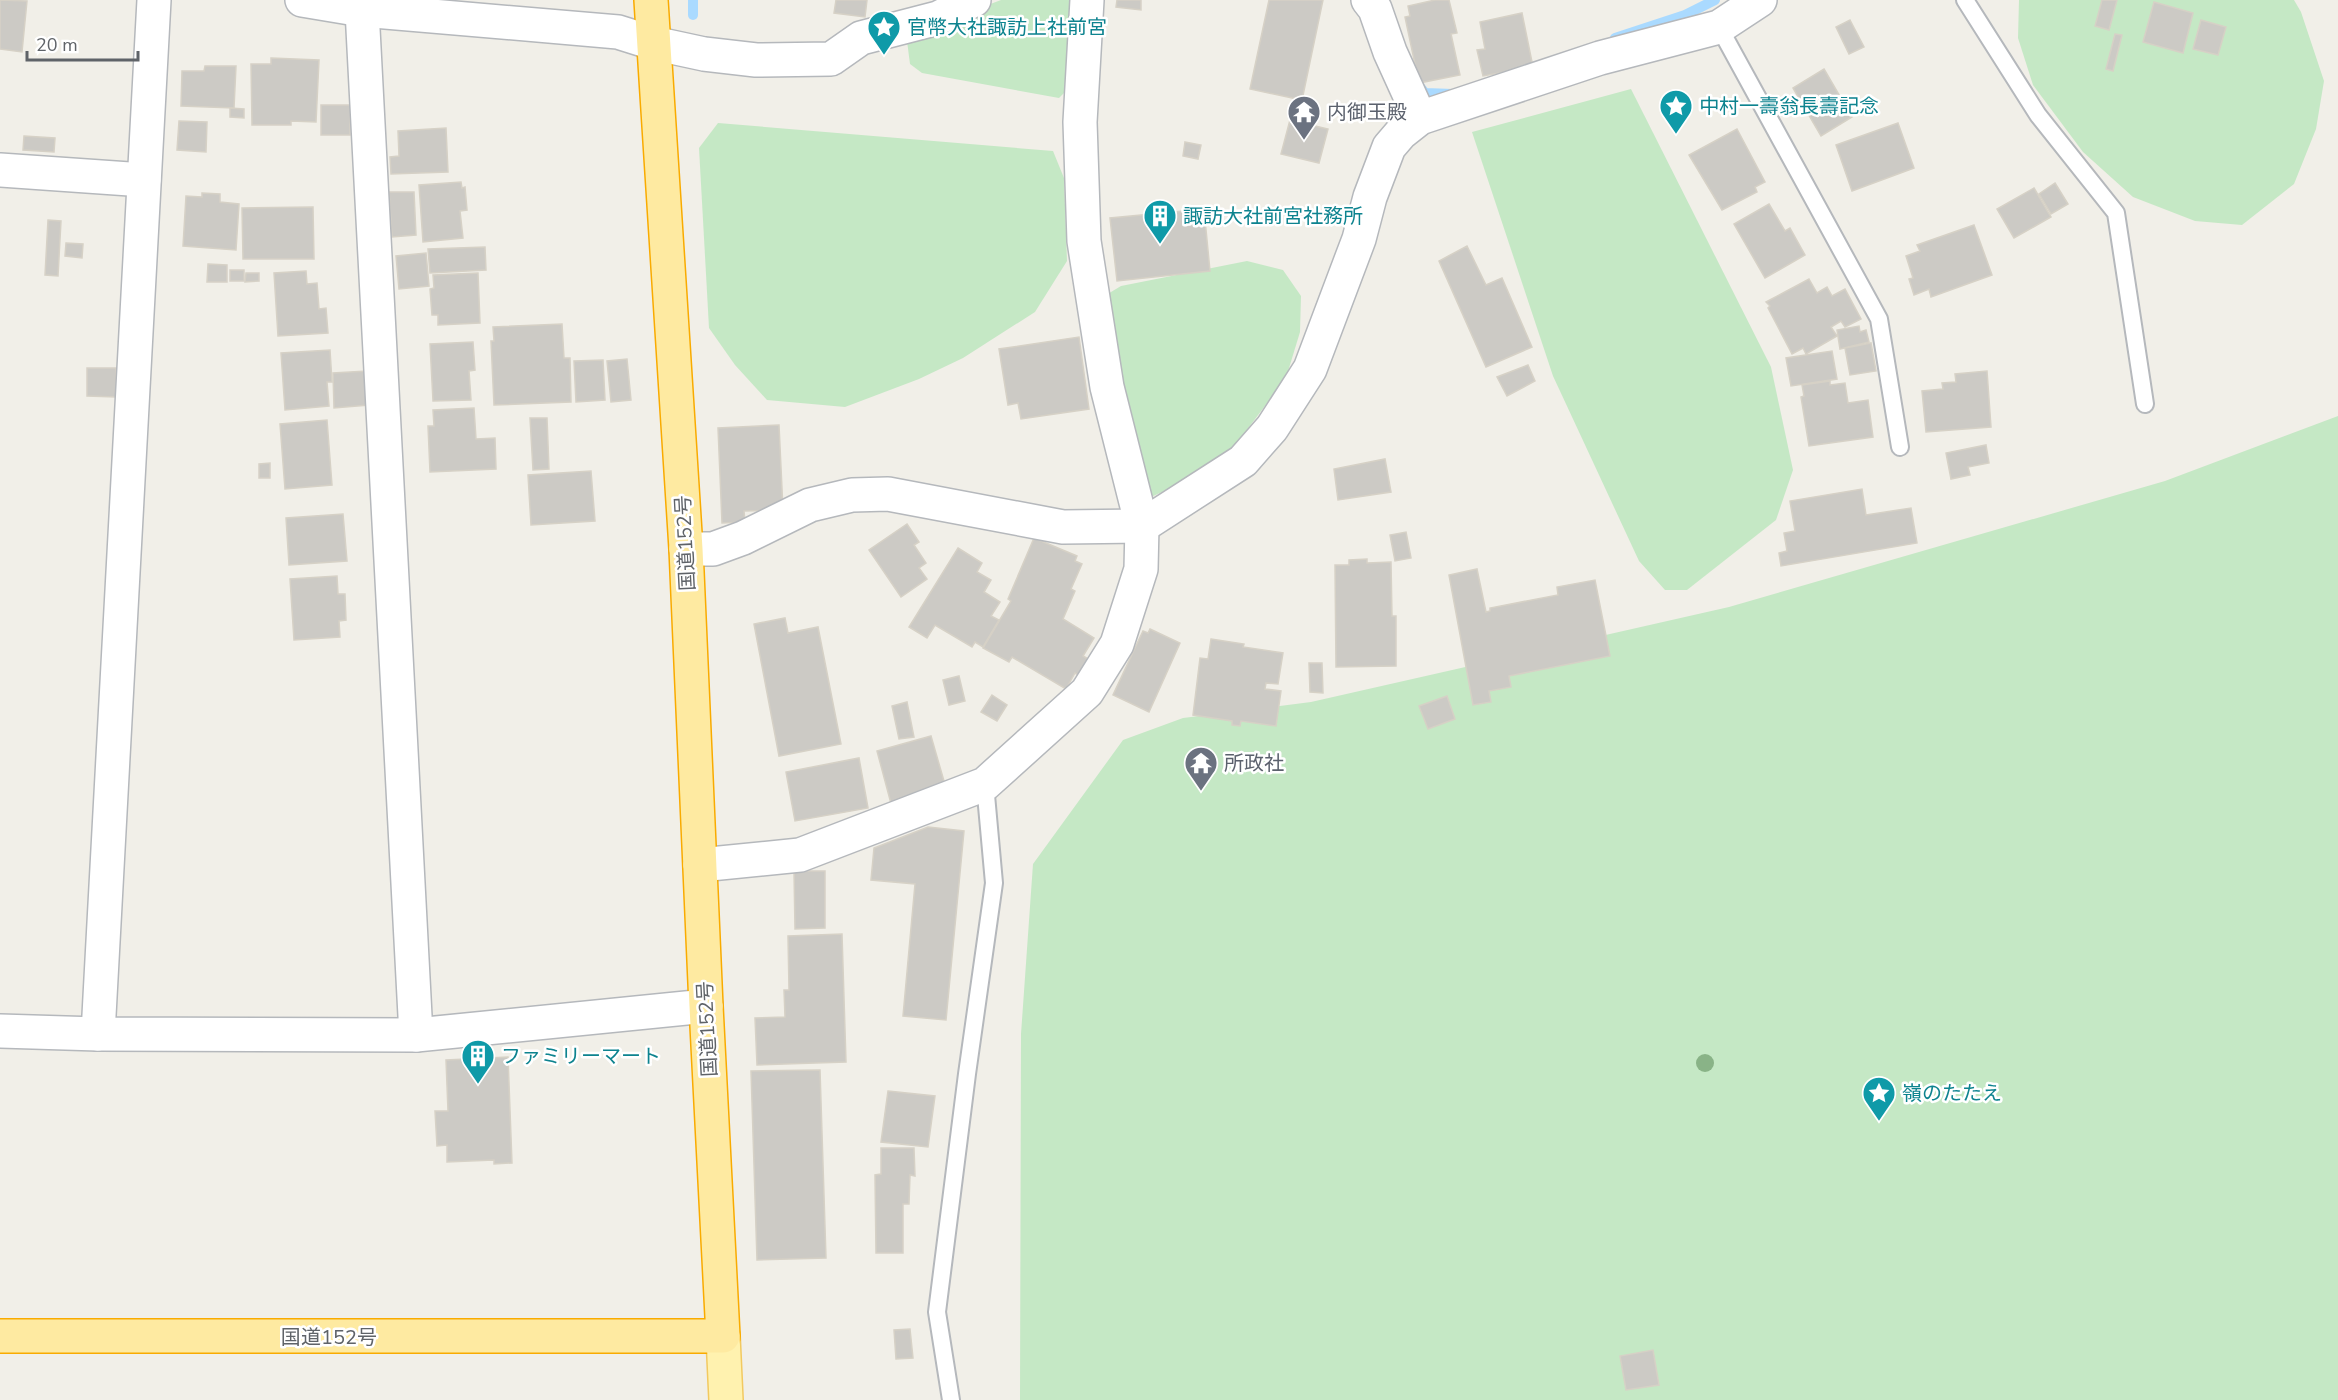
<svg xmlns="http://www.w3.org/2000/svg" width="2338" height="1400" viewBox="0 0 2338 1400" font-family="'Nunito Sans','Noto Sans JP',sans-serif">
  <style>
    .green { fill: #c5e8c5 }
    .lines { fill: none; stroke-linecap: round; stroke-linejoin: round }
    .stream { stroke: #aadaff; stroke-width: 10 }
    .building { fill: #cccac5; stroke: #d6d1c6; stroke-width: 1.5 }
    .service-casing { stroke: #b5b8bc; stroke-width: 20 }
    .minor-casing { stroke: #b5b8bc; stroke-width: 36 }
    .tertiary-casing { stroke: #b5b8bc; stroke-width: 36 }
    .primary-casing { stroke: #f2c960; stroke-width: 36 }
    .trunk-casing { stroke: #f9ab00; stroke-width: 36 }
    .service { stroke: #fff; stroke-width: 16 }
    .minor { stroke: #fff; stroke-width: 33 }
    .tertiary { stroke: #fff; stroke-width: 33 }
    .primary { stroke: #fff2af; stroke-width: 33 }
    .trunk { stroke: #feeaa1; stroke-width: 33 }
    .tree { fill: #89b387 }
    .labels { text-anchor: middle; stroke-width: 5; stroke-linejoin: round; paint-order: stroke }
    .culture-label { font-size: 20px; fill: #0d838f; stroke: #fff; text-anchor: start }
    .worship-label { font-size: 20px; fill: #5b616d; stroke: #fff; text-anchor: start }
    .street-label { font-size: 20px; fill: #5f6368; stroke: #fff }
  </style>
  <rect width="100%" height="100%" fill="#f1efe8"/>
  <!-- green -->
  <g class="green">
    <path d="M1001 0H1078L1070 87 1059 98 922 73 910 64 907 41 917 32Z"/>
    <path d="M2019 0H2294L2301 12 2324 81 2316 129 2294 184 2242 225 2195 221 2133 197 2083 152 2033 85 2018 38Z"/>
    <path d="M1631 89 1771 367 1793 470 1776 520 1687 590H1665L1639 561 1553 376 1472 132Z"/>
    <path d="M718 123 1053 151 1064 178 1067 261 1035 312 963 358 919 379 845 407 767 400 735 365 709 328 699 148Z"/>
    <path d="M1247 261 1283 270 1301 296 1300 332 1286 378 1234 447 1196 476 1147 499 1138 486 1106 295 1121 286Z"/>
    <path d="M2338 416V1400H1020L1021 1034 1033 864 1123 740 1183 718 1311 702 1729 607 2165 481Z"/>
  </g>
  <g class="lines">
    <!-- stream -->
    <g class="stream">
      <path d="M693 0V15"/>
      <path d="M1615 38 1685 15 1715 0"/>
      <path d="M1417 83 1425 93 1453 94"/>
    </g>
  </g>
  <!-- building -->
  <g class="building">
    <path d="M0 0 27 1 22 52 0 49Z"/>
    <path d="M836 0H867L865 17 834 13Z"/>
    <path d="M1117 0H1141V10L1116 7Z"/>
    <path d="M1269 0H1323L1302 100 1250 89Z"/>
    <path d="M1435 0H1449L1457 33 1451 34 1460 75 1419 83 1405 17 1410 16 1408 6Z"/>
    <path d="M2102 0H2117L2109 30 2095 26Z"/>
    <path d="M2154 2 2193 13 2183 53 2143 42Z"/>
    <path d="M1522 13 1533 67 1483 76 1477 50 1485 49 1480 22Z"/>
    <path d="M1850 20 1864 47 1849 54 1836 27Z"/>
    <path d="M2201 20 2226 27 2218 55 2193 49Z"/>
    <path d="M2115 34 2122 35 2113 71 2106 69Z"/>
    <path d="M271 58 319 60 316 122 291 121V125H252L251 64H271Z"/>
    <path d="M205 66H236L234 108 181 106 182 71H204Z"/>
    <path d="M1824 69 1852 117 1821 136 1793 88Z"/>
    <rect x="321" y="105" width="29" height="30"/>
    <path d="M230 108 244 109V118L230 117Z"/>
    <path d="M1290 120 1328 129 1319 163 1281 154Z"/>
    <path d="M179 121 207 122 206 152 177 150Z"/>
    <path d="M1898 123 1914 168 1852 191 1836 145Z"/>
    <path d="M446 128 448 172 391 174 390 157 399 156 398 131Z"/>
    <path d="M1737 129 1765 182 1755 187 1757 192 1722 210 1689 155Z"/>
    <path d="M24 136 55 138 54 152 23 150Z"/>
    <path d="M1185 142 1201 145 1198 159 1183 156Z"/>
    <path d="M461 182 462 188 465 187 467 210 460 211 463 238 423 242 419 185Z"/>
    <path d="M2055 183 2068 204 2051 214 2039 194Z"/>
    <path d="M2034 188 2051 217 2014 238 1997 209Z"/>
    <path d="M389 192H414L416 235 392 237Z"/>
    <path d="M202 193 220 194V202L239 204 236 250 183 246 186 196 202 197Z"/>
    <path d="M1769 204 1785 231 1790 228 1805 255 1765 278 1734 224Z"/>
    <path d="M313 207 314 259H243L242 208Z"/>
    <path d="M1204 209 1210 271 1117 281 1110 218Z"/>
    <path d="M48 220 61 221 58 276 45 275Z"/>
    <path d="M1974 225 1992 275 1931 297 1929 289 1914 295 1909 279 1913 278 1906 256 1920 251 1917 245Z"/>
    <path d="M66 243 83 244 82 258 65 256Z"/>
    <path d="M1467 246 1486 285 1502 278 1532 347 1486 367 1439 261Z"/>
    <path d="M485 247 486 270 430 273 428 249Z"/>
    <path d="M426 253 429 286 399 289 396 256Z"/>
    <path d="M208 264 227 265V282H207Z"/>
    <rect x="230" y="270" width="14" height="11"/>
    <path d="M306 271 307 284 317 283 319 309 326 308 328 333 278 336 274 273Z"/>
    <path d="M246 273H259V281L245 282Z"/>
    <path d="M478 273 480 323 438 325V315H432L430 289 434 288 433 275Z"/>
    <path d="M1809 279 1817 293 1827 287 1832 296 1845 289 1861 319 1845 327 1841 321 1831 327 1837 336 1806 354 1803 348 1792 354 1768 308 1770 306 1766 302Z"/>
    <path d="M562 324 564 358H570L571 402 494 405 491 341H494L493 327Z"/>
    <path d="M1859 326 1860 332 1866 330 1869 342 1840 349 1837 330Z"/>
    <path d="M1079 337 1089 409 1021 419 1018 403 1008 405 999 349Z"/>
    <path d="M473 342 475 370 469 371 471 400 433 401 430 344Z"/>
    <path d="M1871 343 1876 371 1850 375 1845 348Z"/>
    <path d="M330 350 332 382H327L329 406 285 410 281 353Z"/>
    <path d="M1832 351 1837 379 1791 386 1786 358Z"/>
    <path d="M627 359 631 400 611 402 607 361Z"/>
    <path d="M603 360 605 400 576 402 574 361Z"/>
    <path d="M1528 365 1535 381 1507 396 1497 377Z"/>
    <path d="M87 368H116V397L87 396Z"/>
    <path d="M367 371 369 405 334 408 333 373Z"/>
    <path d="M1987 371 1991 427 1926 432 1922 391 1943 389 1942 383 1956 382 1955 374Z"/>
    <path d="M1830 381V385L1845 383 1848 403 1868 400 1873 437 1809 446 1801 397 1804 396 1802 385Z"/>
    <path d="M474 408 476 439 495 438 496 469 430 472 428 426H434L433 410Z"/>
    <path d="M530 418H547L549 469 533 470Z"/>
    <path d="M327 420 332 485 285 489 280 424Z"/>
    <path d="M779 425 783 510 744 511 745 522 722 523 718 428Z"/>
    <path d="M1986 445 1989 463 1968 467 1970 475 1951 479 1946 453Z"/>
    <path d="M1385 459 1391 492 1338 500 1334 469Z"/>
    <path d="M270 463V478H259V464Z"/>
    <path d="M591 471 595 521 531 525 528 475Z"/>
    <path d="M1862 489 1866 515 1911 508 1917 543 1781 566 1779 553 1787 551 1784 533 1795 531 1790 501Z"/>
    <path d="M343 514 347 561 289 565 286 518Z"/>
    <path d="M907 524 919 542 914 545 926 563 919 568 927 579 901 597 869 550Z"/>
    <path d="M1406 532 1411 558 1395 561 1390 535Z"/>
    <path d="M1034 538 1077 556 1075 561 1082 564 1071 589 1075 591 1063 619 1094 638 1083 656 1090 660 1080 676 1075 673 1066 689 1012 657 1009 662 983 648 1011 601 1008 599Z"/>
    <path d="M958 548 982 563 977 572 991 580 984 592 1000 602 991 616 999 620 983 647 975 642 972 647 935 625 927 638 909 627Z"/>
    <path d="M1367 559V563L1391 562 1392 616H1396V666L1336 667 1335 565H1349V560Z"/>
    <path d="M1477 569 1486 612 1490 611V608L1558 595 1557 587 1595 580 1610 656 1509 676 1511 687 1489 691 1491 702 1473 705 1449 575Z"/>
    <path d="M337 576 338 594H345L346 620 339 621 340 637 294 640 290 579Z"/>
    <path d="M785 618 788 633 818 627 841 744 779 756 754 624Z"/>
    <path d="M1150 629 1180 643 1149 712 1113 695 1143 631 1148 633Z"/>
    <path d="M1211 639 1244 644 1243 647 1283 653 1278 684 1266 683 1265 689 1281 691 1276 726 1241 721 1240 726 1232 725V721L1193 715 1200 658 1208 659Z"/>
    <path d="M1309 663H1322L1323 693 1310 692Z"/>
    <path d="M959 676 965 701 949 705 943 680Z"/>
    <path d="M992 695 1007 705 997 721 981 712Z"/>
    <path d="M1447 696 1455 719 1428 729 1419 706Z"/>
    <path d="M907 702 914 737 899 739 892 706Z"/>
    <path d="M931 736 948 795 893 811 877 751Z"/>
    <path d="M859 758 868 808 795 821 786 772Z"/>
    <path d="M928 827 964 831 946 1020 903 1016 915 884 871 880 874 848Z"/>
    <path d="M794 871H825V928L795 929Z"/>
    <path d="M842 934 846 1062 757 1065 755 1018 785 1017 784 990H789L788 936Z"/>
    <path d="M508 1057 512 1163 494 1164V1160L447 1162V1145L437 1146 435 1111H448L446 1060Z"/>
    <path d="M820 1070 826 1258 757 1260 751 1071Z"/>
    <path d="M888 1091 935 1096 928 1147 881 1142Z"/>
    <path d="M881 1148H914L915 1176 910 1175 909 1204H903V1253H876L875 1175 881 1174Z"/>
    <path d="M910 1329 913 1358 896 1359 894 1330Z"/>
    <path d="M1653 1350 1659 1385 1626 1390 1620 1356Z"/>
  </g>
  <g class="lines">
    <!-- service casing -->
    <g class="service-casing">
      <g id="service">
        <path d="M1965 0 2038 115 2116 213 2145 404"/>
        <path d="M1719 27 1879 319 1900 447"/>
        <path d="M951 1400 937 1312 967 1074 994 883 985 784"/>
      </g>
    </g>
    <!-- minor casing -->
    <g class="minor-casing">
      <g id="minor">
        <path d="M302 0 362 10 618 32 653 43 704 54 756 60 831 59 861 38 938 18 974 0"/>
        <path d="M1368 0 1375 9 1390 52 1420 118"/>
        <path d="M0 170 144 180"/>
        <path d="M686 549H713L743 538 810 505 852 495 888 494 1063 527 1142 526 1243 461 1272 428 1310 369 1359 239 1370 197 1389 147 1401 133 1420 118 1600 58 1719 27 1760 0"/>
        <path d="M700 865 800 855 985 784 1087 692 1117 644 1141 569 1142 526 1107 387 1084 241 1080 122 1087 0"/>
        <path d="M0 1031 98 1034 416 1035 362 10"/>
        <path d="M416 1035 706 1006"/>
      </g>
    </g>
    <!-- tertiary casing -->
    <g class="tertiary-casing">
      <path id="tertiary" d="M98 1034 154 0"/>
    </g>
    <!-- primary casing -->
    <g class="primary-casing">
      <path id="primary" d="M723 1336 726 1400"/>
    </g>
    <!-- trunk casing -->
    <g class="trunk-casing">
      <path id="trunk" d="M0 1336H723L706 1006 686 549 651 0"/>
    </g>
    <!-- service -->
    <use href="#service" class="service"/>
    <!-- minor -->
    <use href="#minor" class="minor"/>
    <!-- tertiary -->
    <use href="#tertiary" class="tertiary"/>
    <!-- primary -->
    <use href="#primary" class="primary"/>
    <!-- trunk -->
    <use href="#trunk" class="trunk"/>
  </g>
  <!-- trees -->
  <circle class="tree" cx="1705" cy="1063" r="9"/>
  <!-- icons -->
  <defs>
    <g id="sight-pin" transform="scale(1.725)"><path d="M0 17L-7.5 6A9.5 9.5 0 1 1 7.5 6Z" fill="#0f9aa8" stroke="#fff"/><path d="M0-6L1.8-2.2L6-1.7L2.9 1.2L3.7 5.4L0 3.3L-3.7 5.4L-2.9 1.2L-6-1.7L-1.8-2.2Z" fill="#fff"/></g>
    <g id="temple-pin" transform="scale(1.725)"><path d="M0 17L-7.5 6A9.5 9.5 0 1 1 7.5 6Z" fill="#6b7280" stroke="#fff"/><path d="M0-6L5-2H3V0L6.5 2.5H4V6H1.5V3h-3V6H-4V2.5H-6.5L-3 0V-2H-5Z" fill="#fff"/></g>
    <g id="building-pin" transform="scale(1.725)"><path d="M0 17L-7.5 6A9.5 9.5 0 1 1 7.5 6Z" fill="#0f9aa8" stroke="#fff"/><path d="M-4-6H4V6H1V3H-1V6H-4ZM-2.5-4.3h1.7v1.8h-1.7ZM.8-4.3h1.7v1.8H.8ZM-2.5-1h1.7V.8h-1.7ZM.8-1h1.7V.8H.8Z" fill="#fff"/></g>
  </defs>
  <g fill-rule="evenodd">
    <use href="#sight-pin" x="884" y="27"/>
    <use href="#sight-pin" x="1676" y="106"/>
    <use href="#temple-pin" x="1304" y="112"/>
    <use href="#building-pin" x="1160" y="216"/>
    <use href="#temple-pin" x="1201" y="763"/>
    <use href="#building-pin" x="478" y="1056"/>
    <use href="#sight-pin" x="1879" y="1093"/>
  </g>
  <g class="labels">
    <!-- culture labels -->
    <g class="culture-label">
      <text x="907" y="34">官幣大社諏訪上社前宮</text>
      <text x="1699" y="113">中村一壽翁長壽記念</text>
      <text x="1183" y="223">諏訪大社前宮社務所</text>
      <text x="501" y="1063">ファミリーマート</text>
      <text x="1902" y="1100">嶺のたたえ</text>
    </g>
    <!-- worship labels -->
    <g class="worship-label">
      <text x="1327" y="119">内御玉殿</text>
      <text x="1224" y="770">所政社</text>
    </g>
    <!-- street labels -->
    <g class="street-label">
      <text transform="translate(685 543) rotate(-93)" y="7">国道152号</text>
      <text transform="translate(707 1029) rotate(-93)" y="7">国道152号</text>
      <text x="329" y="1344">国道152号</text>
    </g>
  </g>
  <!-- scale -->
  <path d="M27 51v9h111v-9" fill="none" stroke="#5f6368" stroke-width="3"/>
  <text x="36" y="51" font-size="18" fill="#5f6368" stroke="#ffffff" stroke-width="4.5" paint-order="stroke">20 m</text>
</svg>
